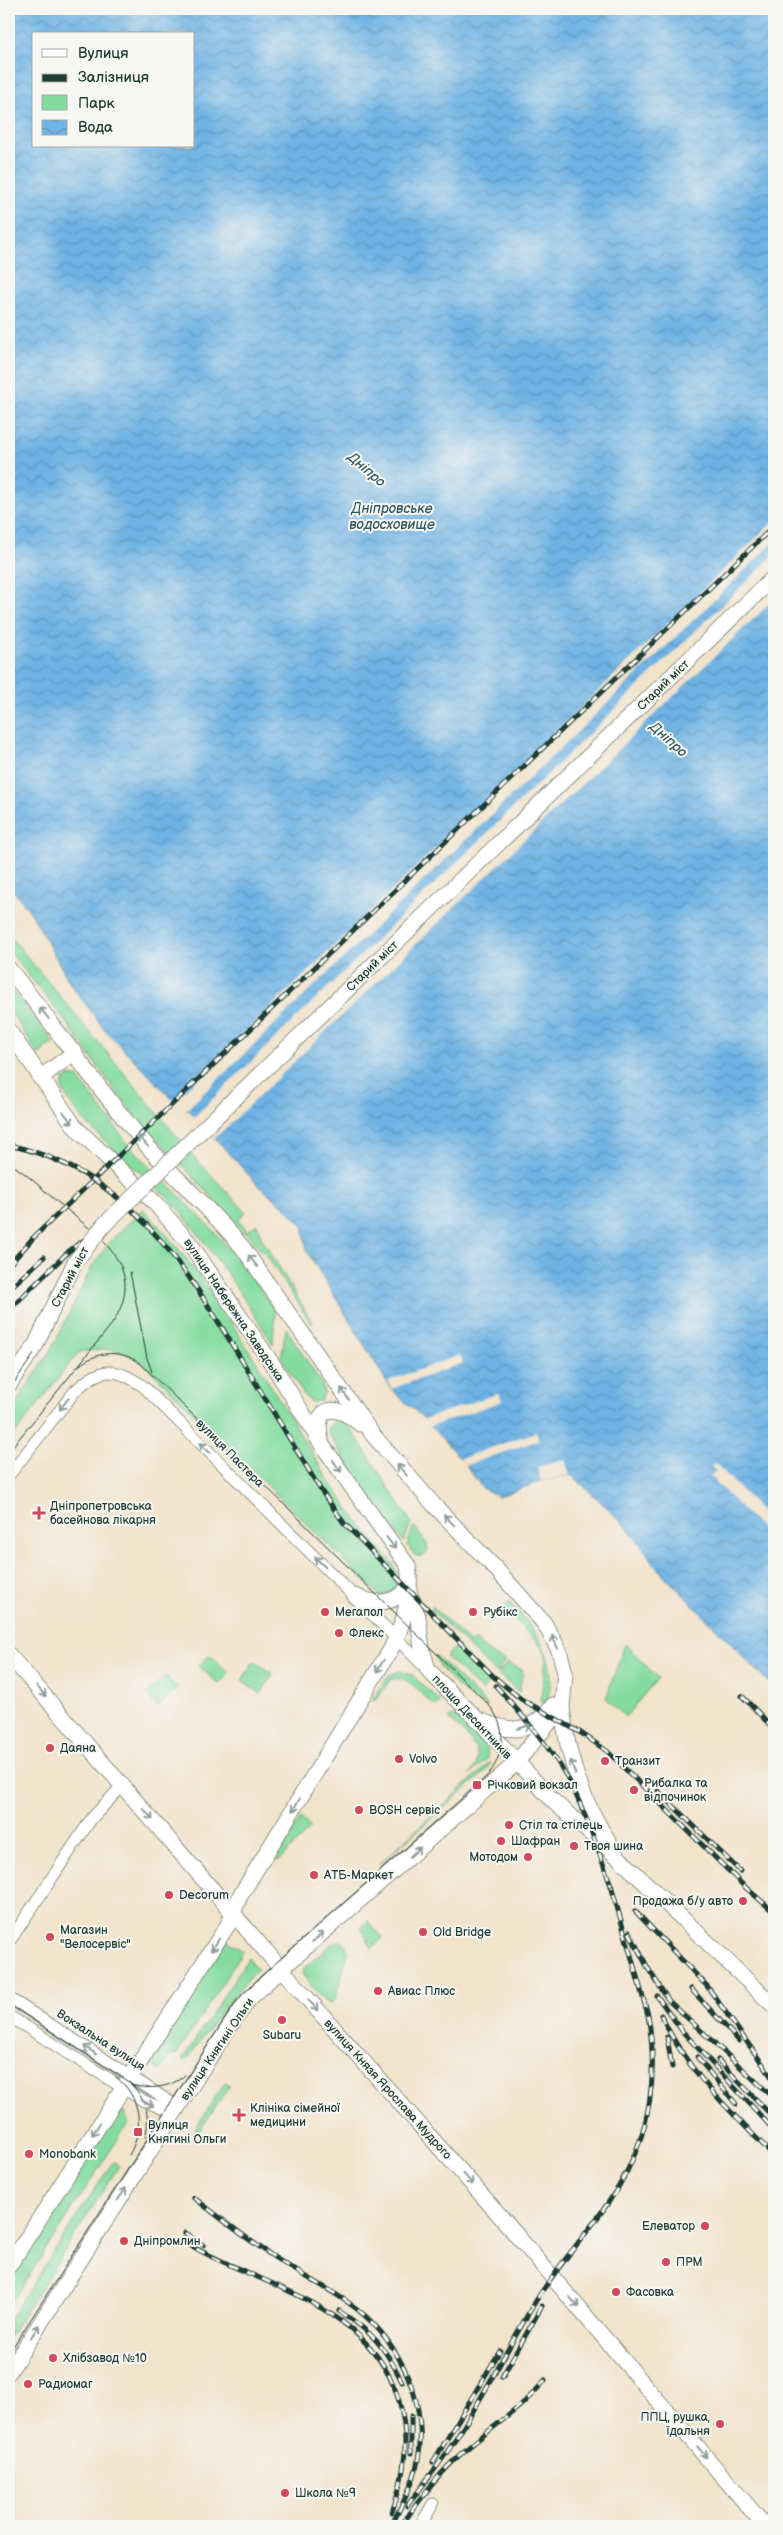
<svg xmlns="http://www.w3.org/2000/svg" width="783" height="2535" viewBox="0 0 783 2535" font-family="'Balsamiq Sans',sans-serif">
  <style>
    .green { fill: #83db9f; stroke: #518c6a }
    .water { fill: url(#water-waves); stroke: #46788c; fill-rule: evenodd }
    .pier { fill: #f2e3cb }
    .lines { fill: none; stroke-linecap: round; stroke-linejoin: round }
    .minor-casing { stroke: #889080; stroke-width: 13 }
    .major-casing { stroke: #889080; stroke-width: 17 }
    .minor { stroke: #fff; stroke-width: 11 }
    .major { stroke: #fff; stroke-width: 15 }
    .tram { stroke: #1f3d34; stroke-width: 1 }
    .rail-casing { stroke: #1f3d34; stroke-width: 5 }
    .rail { stroke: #f6f6f2; stroke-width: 3; stroke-dasharray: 9; stroke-linecap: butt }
    .major-bridge-casing { stroke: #889080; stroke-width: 17; stroke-linecap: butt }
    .major-bridge { stroke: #fff; stroke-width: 15 }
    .oneway { stroke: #8f9e9a }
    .poi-dot { fill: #d1495b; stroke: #f6f6f2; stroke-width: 2 }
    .labels { text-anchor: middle; stroke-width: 4; stroke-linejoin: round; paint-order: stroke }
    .street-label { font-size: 12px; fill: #1f3d34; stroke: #f6f6f2 }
    .poi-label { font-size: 12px; fill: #1f3d34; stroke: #f6f6f2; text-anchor: start }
    .water-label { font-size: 14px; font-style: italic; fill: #335a60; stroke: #f6f6f2 }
  </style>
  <defs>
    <pattern id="water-waves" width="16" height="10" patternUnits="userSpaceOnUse" patternTransform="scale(1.25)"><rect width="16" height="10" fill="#6eb3e4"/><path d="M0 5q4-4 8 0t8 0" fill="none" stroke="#5a93ba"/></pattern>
  </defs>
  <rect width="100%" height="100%" fill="#f6f6f2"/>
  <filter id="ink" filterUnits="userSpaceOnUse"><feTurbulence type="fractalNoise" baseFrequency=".02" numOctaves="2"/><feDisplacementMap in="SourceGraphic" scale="10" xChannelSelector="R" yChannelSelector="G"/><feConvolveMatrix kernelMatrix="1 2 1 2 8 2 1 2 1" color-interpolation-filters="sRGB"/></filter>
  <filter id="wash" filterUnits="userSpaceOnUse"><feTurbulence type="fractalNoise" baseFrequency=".0096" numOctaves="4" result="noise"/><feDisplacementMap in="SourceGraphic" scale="20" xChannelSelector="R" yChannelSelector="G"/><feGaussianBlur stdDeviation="1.12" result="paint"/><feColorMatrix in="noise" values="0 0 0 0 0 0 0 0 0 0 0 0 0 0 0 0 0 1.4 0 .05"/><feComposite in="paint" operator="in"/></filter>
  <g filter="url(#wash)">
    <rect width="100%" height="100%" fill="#f2e3cb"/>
    <!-- green -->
    <g class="green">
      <path d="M9 935 195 1158 246 1212 238 1220 248 1231 257 1224 262 1239 313 1323H311L267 1256 133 1113 114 1089 63 1018 9 951Z"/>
      <path d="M9 986 55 1044 46 1047 39 1056 9 1009Z"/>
      <path d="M71 1076 78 1078 130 1146 212 1229 250 1274 275 1311 273 1344C244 1298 214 1252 179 1210 151 1176 74 1125 62 1087L64 1079Z"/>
      <path d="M143 1209C224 1292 275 1400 339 1495 355 1520 375 1541 393 1564L397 1574V1584L394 1590 381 1597 141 1361C115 1348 108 1347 78 1353L9 1442V1413L50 1352 93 1265 113 1238Z"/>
      <path d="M286 1328 323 1386 324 1394 320 1401 312 1402 306 1398 281 1358Z"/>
      <path d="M336 1419 347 1423 411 1522 404 1542 373 1501 330 1436 327 1428Z"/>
      <path d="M414 1526 427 1544 428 1551 424 1556H416L407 1545Z"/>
      <path d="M509 1601C536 1630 563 1662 545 1704L541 1702 546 1656 544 1650 503 1607Z"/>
      <path d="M432 1606 470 1643 475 1640 492 1655 505 1661 496 1673 432 1611Z"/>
      <path d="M625 1644 658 1678 625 1717 606 1698Z"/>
      <path d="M457 1645 489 1682 482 1691 446 1657Z"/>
      <path d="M210 1655 229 1673 219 1684 198 1666Z"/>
      <path d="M435 1655 488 1706C474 1704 436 1669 435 1655Z"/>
      <path d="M254 1661 273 1674 261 1694 242 1680Z"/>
      <path d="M507 1663 523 1670 519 1692 498 1674Z"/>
      <path d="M400 1671 412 1675 440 1701 438 1706C420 1701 414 1672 390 1680L378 1697 372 1700 389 1675Z"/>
      <path d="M166 1676 178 1688 158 1707 146 1695Z"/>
      <path d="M455 1716C466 1726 492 1743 487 1760L469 1775C491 1753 465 1735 449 1719L450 1717Z"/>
      <path d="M491 1762 486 1771 379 1864Z"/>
      <path d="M301 1818 311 1828 279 1861 275 1858Z"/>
      <path d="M368 1921 383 1938 372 1948 361 1928Z"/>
      <path d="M227 1940 243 1951 177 2054 171 2055 160 2071 148 2063Z"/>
      <path d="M340 1941 345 1944 348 1952 335 1999 330 2004 324 2001 302 1974 304 1968 333 1943Z"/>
      <path d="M248 1958 257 1969 223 2009 189 2057 185 2061 182 2060Z"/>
      <path d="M225 2082 230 2085 198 2133 194 2131Z"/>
      <path d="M118 2108 124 2112 129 2122 9 2306V2279Z"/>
      <path d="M113 2162 119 2166 9 2337V2320Z"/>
    </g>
    <!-- water -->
    <path class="water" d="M9 9H774V1688L654 1565C635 1530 602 1504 574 1477L570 1475 541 1481 498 1497 482 1488 466 1465 424 1419 391 1389 307 1251 303 1226 285 1207 258 1185 190 1111 173 1100 105 1030 71 985 31 913 9 885ZM34 34H194V146H34Z"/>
    <!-- pier -->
    <g class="pier">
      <path d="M774 521V542L185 1111 172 1103Z"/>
      <path d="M774 555V599L213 1140 193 1118Z"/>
      <path d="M460 1355 463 1363 391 1389 388 1381Z"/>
      <path d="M499 1393 502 1401 429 1427 424 1419Z"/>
      <path d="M536 1432 539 1440 466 1465 459 1459Z"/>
      <path d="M565 1460 570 1475 541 1481 537 1467Z"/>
      <path d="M716 1464 774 1524V1542L710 1476 716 1471 712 1467Z"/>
    </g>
  </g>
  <g filter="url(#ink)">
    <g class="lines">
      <!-- minor casing -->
      <g class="minor-casing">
        <g id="minor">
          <path d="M9 1475 75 1391C100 1367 115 1366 143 1386L427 1669"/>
          <path d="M9 1942 92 1818 123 1785"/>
          <path d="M9 1998 178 2107"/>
          <path d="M9 2016 144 2101 174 2113"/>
          <path d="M420 2526 433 2504"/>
        </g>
      </g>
      <!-- major casing -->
      <g class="major-casing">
        <g id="major">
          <path d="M9 969C53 1023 92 1081 137 1134 170 1174 210 1208 243 1248L373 1435 433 1504 497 1570 544 1623 559 1650 565 1673 562 1707 516 1763 281 1969 249 1999 227 2030 9 2372"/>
          <path d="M9 1031 76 1128 154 1202 191 1245 273 1365 322 1445 408 1566C413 1592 403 1626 391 1649L240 1896 229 1923 9 2266"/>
          <path d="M40 1078 75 1052"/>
          <path d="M9 1385 35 1346"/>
          <path d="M321 1440C312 1403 338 1404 360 1424"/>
          <path d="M409 1592 418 1617 422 1649 428 1670 478 1720 554 1802 618 1857 774 2006"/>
          <path d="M355 1596C374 1605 394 1605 408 1588"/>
          <path d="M9 1655 276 1963 495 2210 765 2526"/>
          <path d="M562 1707C567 1758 582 1802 611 1845"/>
          <path d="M479 1720C511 1733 530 1735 553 1705"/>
        </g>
      </g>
      <!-- minor -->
      <use href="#minor" class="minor"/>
      <!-- major -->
      <use href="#major" class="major"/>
      <!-- tram -->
      <g class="tram">
        <path d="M9 1163C28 1174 43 1190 60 1204 99 1237 149 1267 112 1324L9 1451"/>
        <path d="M130 1272 147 1358 152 1372"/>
        <path d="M9 1390 32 1357 78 1263 99 1234 774 581"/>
        <path d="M9 2004 128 2081C144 2096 152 2114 145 2137"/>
        <path d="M116 2077C141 2097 145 2128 129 2155"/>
        <path d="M131 2085C150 2090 171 2088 185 2075"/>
        <path d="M9 2353 237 2000 261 1976 486 1777C506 1755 508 1725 487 1703L141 1364C119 1348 96 1351 76 1368"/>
      </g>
      <!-- rail casing -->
      <g class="rail-casing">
        <g id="rail">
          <path d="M9 1145C126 1170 184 1264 241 1359 268 1403 295 1447 322 1492L344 1523 493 1676 521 1699 581 1733 607 1751 744 1886 774 1912"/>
          <path d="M9 1265 33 1238 774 526"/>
          <path d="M9 1289 44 1257"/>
          <path d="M9 1310 69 1251 99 1229 774 577"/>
          <path d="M496 1686C521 1714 548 1744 567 1777 586 1812 598 1851 612 1888"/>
          <path d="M742 1696 774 1729"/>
          <path d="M658 1791 740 1871"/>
          <path d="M635 1911 707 1986 774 2080"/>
          <path d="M629 1932 649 1970 669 2001 774 2098"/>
          <path d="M691 1989 739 2041"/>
          <path d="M657 1996 683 2032 774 2130"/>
          <path d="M661 2015C688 2074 730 2110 774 2156"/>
          <path d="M667 2037 672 2067"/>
          <path d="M697 2057 736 2104"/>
          <path d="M718 2060 774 2118"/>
          <path d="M194 2198C217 2215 240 2234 264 2250 293 2272 328 2286 357 2309 400 2343 429 2404 418 2460 414 2483 402 2505 391 2526"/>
          <path d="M185 2233 203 2245"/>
          <path d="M181 2240C258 2287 370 2301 399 2401 410 2439 405 2475 392 2512"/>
          <path d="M339 2311C372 2332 385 2346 402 2382"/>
          <path d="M502 2377 542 2306"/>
          <path d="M411 2453V2416"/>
          <path d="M433 2462 500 2351"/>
          <path d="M425 2482C469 2427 498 2364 534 2304 556 2267 584 2238 608 2203 647 2147 660 2083 648 2015L610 1882"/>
          <path d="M407 2506 430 2476"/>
          <path d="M401 2526C419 2500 439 2473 463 2452 490 2428 522 2409 545 2380"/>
        </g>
      </g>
      <!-- rail -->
      <use href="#rail" class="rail"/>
      <!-- major-bridge casing -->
      <g class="major-bridge-casing">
        <path id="major-bridge" d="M35 1346 75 1262 104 1225 774 577"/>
      </g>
      <!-- major-bridge -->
      <use href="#major-bridge" class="major-bridge"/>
    </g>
    <!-- one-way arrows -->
    <defs><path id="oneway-shaft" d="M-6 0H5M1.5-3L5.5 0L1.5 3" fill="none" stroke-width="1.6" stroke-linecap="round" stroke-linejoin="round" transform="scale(1.25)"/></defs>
    <g class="oneway">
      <use href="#oneway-shaft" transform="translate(44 1013) rotate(-129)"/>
      <use href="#oneway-shaft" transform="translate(68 1118) rotate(52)"/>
      <use href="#oneway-shaft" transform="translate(143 1141) rotate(-132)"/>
      <use href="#oneway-shaft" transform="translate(253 1261) rotate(-128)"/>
      <use href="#oneway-shaft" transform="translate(345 1394) rotate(-124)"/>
      <use href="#oneway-shaft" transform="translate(64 1404) rotate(128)"/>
      <use href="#oneway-shaft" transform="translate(205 1448) rotate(-135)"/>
      <use href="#oneway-shaft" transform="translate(337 1466) rotate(55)"/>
      <use href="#oneway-shaft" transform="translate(402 1470) rotate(-131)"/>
      <use href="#oneway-shaft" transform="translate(449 1520) rotate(-134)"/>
      <use href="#oneway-shaft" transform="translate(391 1543) rotate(53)"/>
      <use href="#oneway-shaft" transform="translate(320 1562) rotate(-136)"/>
      <use href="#oneway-shaft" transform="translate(555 1642) rotate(-114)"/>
      <use href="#oneway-shaft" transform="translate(380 1666) rotate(121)"/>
      <use href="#oneway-shaft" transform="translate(41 1691) rotate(49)"/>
      <use href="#oneway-shaft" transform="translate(524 1727) rotate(-16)"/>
      <use href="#oneway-shaft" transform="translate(573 1767) rotate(-108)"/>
      <use href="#oneway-shaft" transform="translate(296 1805) rotate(121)"/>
      <use href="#oneway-shaft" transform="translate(148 1814) rotate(49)"/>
      <use href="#oneway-shaft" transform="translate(415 1852) rotate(-41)"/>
      <use href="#oneway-shaft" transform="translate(318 1937) rotate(-41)"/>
      <use href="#oneway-shaft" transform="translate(215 1945) rotate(123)"/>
      <use href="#oneway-shaft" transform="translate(313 2005) rotate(49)"/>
      <use href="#oneway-shaft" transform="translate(90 2050) rotate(-147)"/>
      <use href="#oneway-shaft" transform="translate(147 2103) rotate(26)"/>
      <use href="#oneway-shaft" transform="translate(96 2129) rotate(123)"/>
      <use href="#oneway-shaft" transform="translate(468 2179) rotate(49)"/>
      <use href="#oneway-shaft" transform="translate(122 2194) rotate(-57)"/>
      <use href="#oneway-shaft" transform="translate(574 2302) rotate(49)"/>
      <use href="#oneway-shaft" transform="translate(35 2331) rotate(-58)"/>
      <use href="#oneway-shaft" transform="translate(702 2452) rotate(50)"/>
    </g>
  </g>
  <!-- markers -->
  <g class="poi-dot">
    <path d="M36.5 1505.5h5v5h5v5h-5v5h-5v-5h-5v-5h5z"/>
    <circle cx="325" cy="1612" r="5"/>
    <circle cx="473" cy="1612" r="5"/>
    <circle cx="339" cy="1633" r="5"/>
    <circle cx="50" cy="1748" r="5"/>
    <circle cx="399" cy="1759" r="5"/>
    <circle cx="605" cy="1761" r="5"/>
    <rect x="472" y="1780" width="10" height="10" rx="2.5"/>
    <circle cx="634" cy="1790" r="5"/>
    <circle cx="359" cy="1810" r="5"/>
    <circle cx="509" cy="1825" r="5"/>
    <circle cx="501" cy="1841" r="5"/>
    <circle cx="574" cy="1846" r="5"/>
    <circle cx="528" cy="1857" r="5"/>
    <circle cx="314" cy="1875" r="5"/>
    <circle cx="169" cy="1895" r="5"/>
    <circle cx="743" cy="1901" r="5"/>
    <circle cx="423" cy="1932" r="5"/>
    <circle cx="50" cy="1937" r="5"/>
    <circle cx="378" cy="1991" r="5"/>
    <circle cx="282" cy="2020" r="5"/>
    <path d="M236.5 2107.5h5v5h5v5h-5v5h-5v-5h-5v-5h5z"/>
    <rect x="133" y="2127" width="10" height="10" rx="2.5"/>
    <circle cx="29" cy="2154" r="5"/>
    <circle cx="705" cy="2226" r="5"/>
    <circle cx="124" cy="2241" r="5"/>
    <circle cx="666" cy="2262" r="5"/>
    <circle cx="616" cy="2292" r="5"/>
    <circle cx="53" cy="2358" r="5"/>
    <circle cx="28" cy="2384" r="5"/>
    <circle cx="720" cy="2424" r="5"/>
    <circle cx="285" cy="2493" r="5"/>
  </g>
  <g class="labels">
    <!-- street labels -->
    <g class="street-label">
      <text transform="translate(663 685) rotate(-44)" y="4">Старий міст</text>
      <text transform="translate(372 966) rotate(-44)" y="4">Старий міст</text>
      <text transform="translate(70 1277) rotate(-62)" y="4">Старий міст</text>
      <text transform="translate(234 1310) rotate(56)" y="4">вулиця Набережна Заводська</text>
      <text transform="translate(230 1453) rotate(45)" y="4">вулиця Пастера</text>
      <text transform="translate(472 1717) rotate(47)" y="4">площа Десантників</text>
      <text transform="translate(101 2040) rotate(33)" y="4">Вокзальна вулиця</text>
      <text transform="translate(217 2049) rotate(-56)" y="4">вулиця Княгині Ольги</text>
      <text transform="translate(388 2089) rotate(48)" y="4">вулиця Князя Ярослава Мудрого</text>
    </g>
    <!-- poi labels -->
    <g class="poi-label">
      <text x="50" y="1510">Дніпропетровська<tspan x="50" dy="14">басейнова лікарня</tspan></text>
      <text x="335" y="1616">Мегапол</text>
      <text x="483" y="1616">Рубікс</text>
      <text x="349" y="1637">Флекс</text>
      <text x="60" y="1752">Даяна</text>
      <text x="409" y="1763">Volvo</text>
      <text x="615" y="1765">Транзит</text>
      <text x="644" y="1787">Рибалка та<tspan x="644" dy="14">відпочинок</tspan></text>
      <text x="487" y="1789">Річковий вокзал</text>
      <text x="369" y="1814">BOSH сервіс</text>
      <text x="519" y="1829">Стіл та стілець</text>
      <text x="511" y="1845">Шафран</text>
      <text x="584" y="1850">Твоя шина</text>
      <text x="518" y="1861" text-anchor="end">Мотодом</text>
      <text x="324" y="1879">АТБ-Маркет</text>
      <text x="179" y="1899">Decorum</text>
      <text x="733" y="1905" text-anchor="end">Продажа б/у авто</text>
      <text x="60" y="1934">Магазин<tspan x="60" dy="14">"Велосервіс"</tspan></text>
      <text x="433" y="1936">Old Bridge</text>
      <text x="388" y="1995">Авиас Плюс</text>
      <text x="282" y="2039" text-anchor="middle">Subaru</text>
      <text x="250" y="2112">Клініка сімейної<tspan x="250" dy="14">медицини</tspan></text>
      <text x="148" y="2129">Вулиця<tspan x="148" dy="14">Княгині Ольги</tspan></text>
      <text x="39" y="2158">Monobank</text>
      <text x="695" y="2230" text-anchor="end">Елеватор</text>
      <text x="134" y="2245">Дніпромлин</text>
      <text x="676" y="2266">ПРМ</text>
      <text x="626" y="2296">Фасовка</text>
      <text x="63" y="2362">Хлібзавод №10</text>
      <text x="38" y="2388">Радиомаг</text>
      <text x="710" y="2421" text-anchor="end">ППЦ, рушка,<tspan x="710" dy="14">їдальня</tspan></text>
      <text x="295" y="2497">Школа №9</text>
    </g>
    <!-- water labels -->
    <g class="water-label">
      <text transform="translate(367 469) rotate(41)" y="5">Дніпро</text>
      <text x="392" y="513">Дніпровське<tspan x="392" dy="16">водосховище</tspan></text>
      <text transform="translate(669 739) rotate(42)" y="5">Дніпро</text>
    </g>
  </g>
  <!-- margin -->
  <rect width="783" height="2535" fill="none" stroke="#f6f6f2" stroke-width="30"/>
  <!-- legend -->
  <rect x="32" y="32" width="162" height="115" fill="#f6f6f2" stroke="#a0aca6"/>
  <rect x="42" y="49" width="25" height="8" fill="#ffffff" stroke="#a0aca6"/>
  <text x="78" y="58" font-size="15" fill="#1f3d34">Вулиця</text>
  <rect x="42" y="74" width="25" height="8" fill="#1f3d34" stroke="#a0aca6"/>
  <text x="78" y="82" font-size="15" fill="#1f3d34">Залізниця</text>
  <rect x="42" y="95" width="25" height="15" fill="#83db9f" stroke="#a0aca6"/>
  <text x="78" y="108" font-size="15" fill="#1f3d34">Парк</text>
  <rect x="42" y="120" width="25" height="15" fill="url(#water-waves)" stroke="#a0aca6"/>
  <text x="78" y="132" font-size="15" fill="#1f3d34">Вода</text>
</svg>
